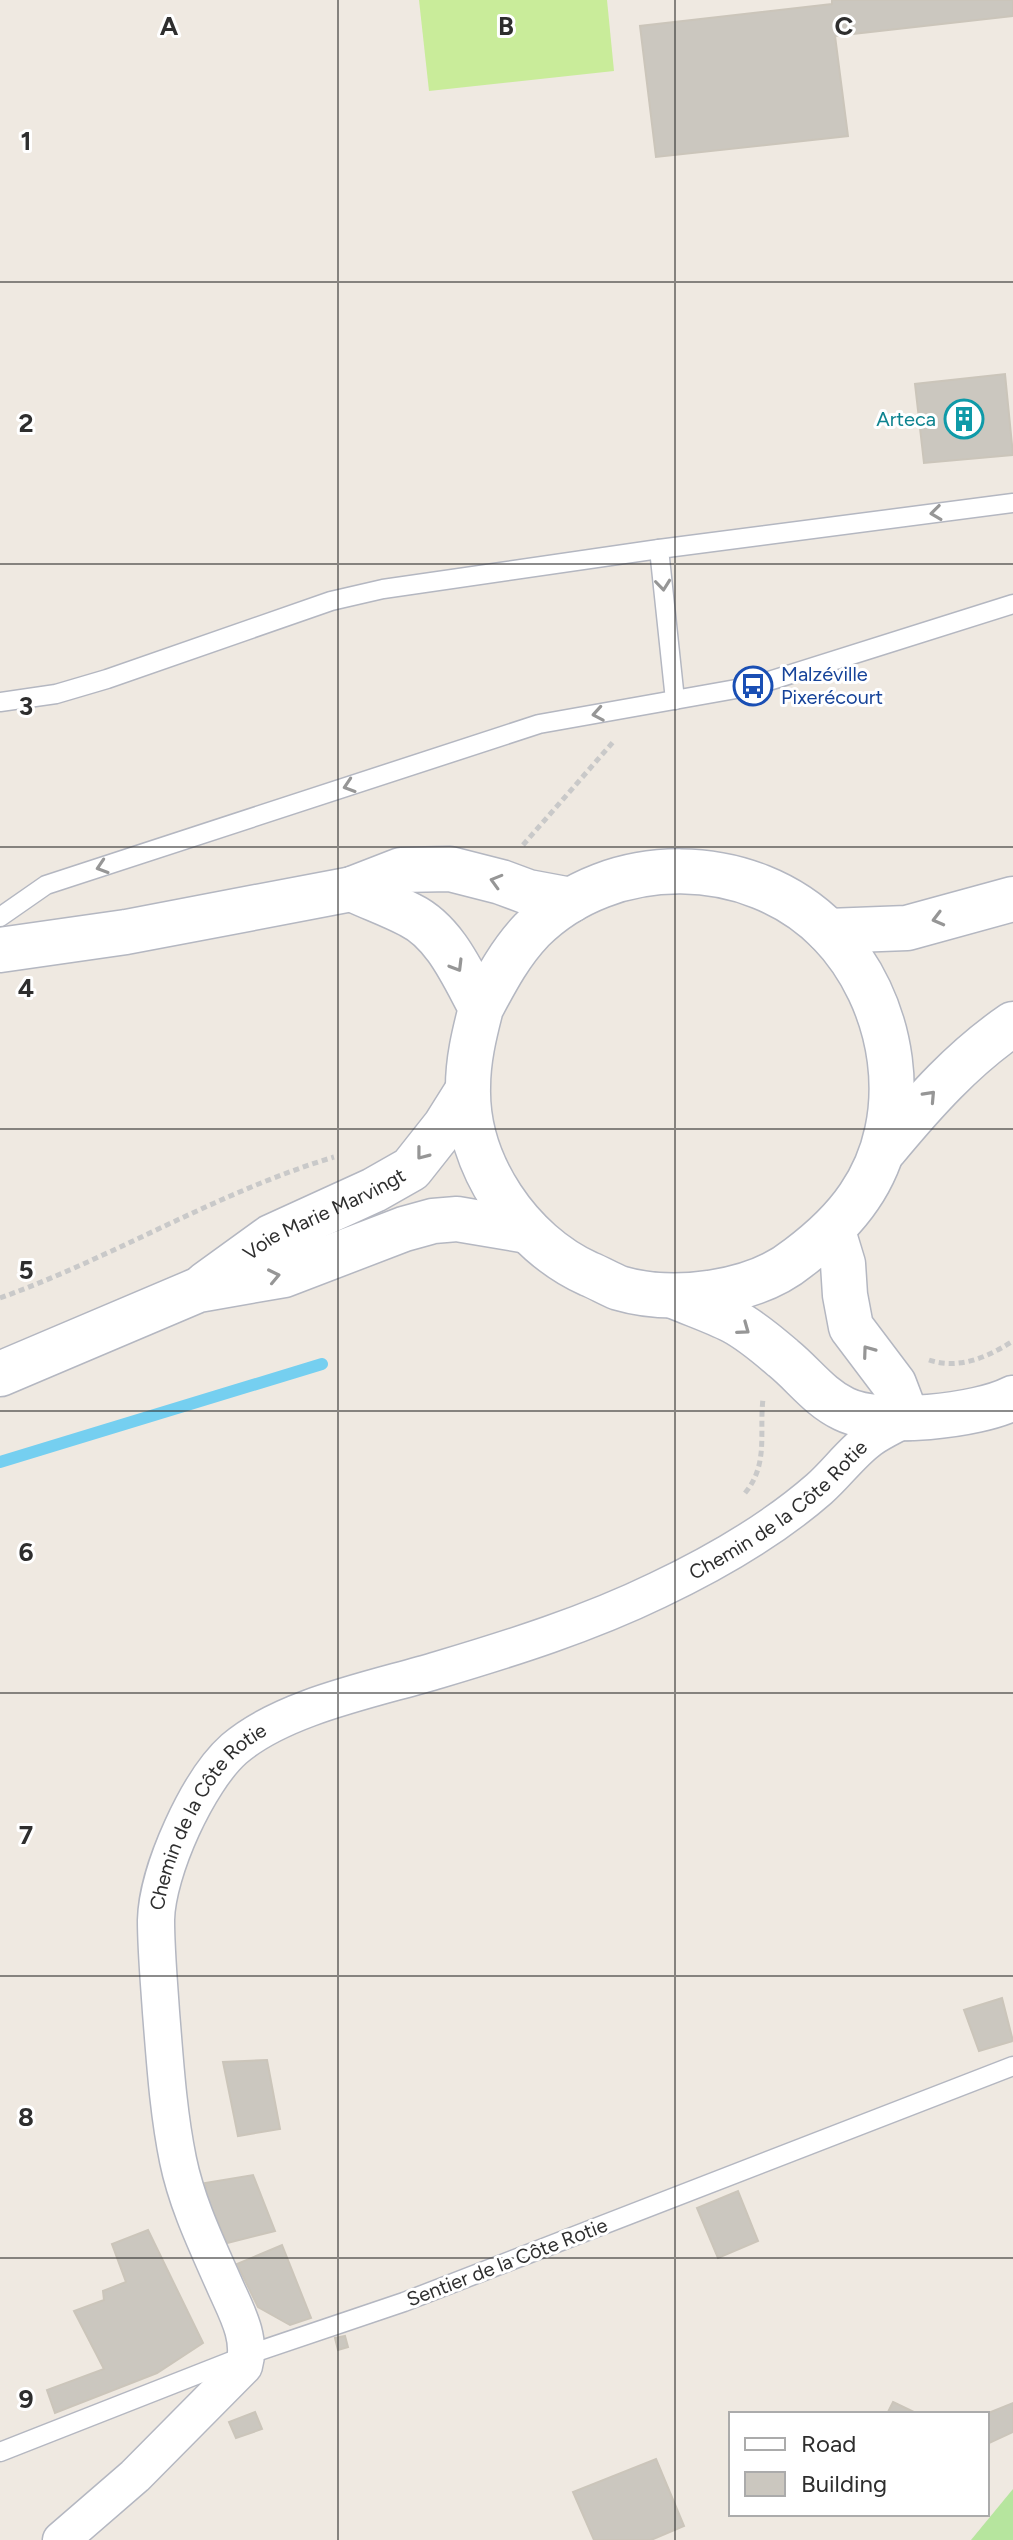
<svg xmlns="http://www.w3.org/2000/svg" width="1013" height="2540" viewBox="0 0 1013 2540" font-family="Figtree,sans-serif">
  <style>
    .green { fill: #b6e59e }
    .pitch { fill: #c9ec9a }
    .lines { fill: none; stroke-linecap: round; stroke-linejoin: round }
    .stream { stroke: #75cff0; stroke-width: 12 }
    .building { fill: #cbc7bf; stroke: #cbc5ba; stroke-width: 2 }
    .lane-casing { stroke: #b4b7c1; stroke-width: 21 }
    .street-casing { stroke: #b4b7c1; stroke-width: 39 }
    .secondary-casing { stroke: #b4b7c1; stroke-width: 47 }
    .path { stroke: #c9c9c9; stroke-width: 5; stroke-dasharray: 6 4; stroke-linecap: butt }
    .lane { stroke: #fff; stroke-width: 18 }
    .street { stroke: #fff; stroke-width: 36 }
    .secondary { stroke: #fff; stroke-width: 44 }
    .oneway { stroke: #969696 }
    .grid { fill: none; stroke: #2e2e2e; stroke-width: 2; stroke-opacity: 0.55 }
    .labels { text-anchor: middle; stroke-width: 6; stroke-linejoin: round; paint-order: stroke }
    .culture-label { font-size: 20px; fill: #0d838f; stroke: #fff; text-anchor: end }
    .transit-label { font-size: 20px; fill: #164399; stroke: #fff; text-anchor: start }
    .street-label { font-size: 20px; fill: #2e2e2e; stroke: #fff }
    .grid-label { font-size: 26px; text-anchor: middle; font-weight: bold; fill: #2e2e2e; stroke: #fff; stroke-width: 6; stroke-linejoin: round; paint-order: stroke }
  </style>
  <rect width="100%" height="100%" fill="#efe9e1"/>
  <!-- green -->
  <path class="green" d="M1013 2489V2540H971Z"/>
  <!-- pitch -->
  <path class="pitch" d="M419 0H607L614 71 429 91Z"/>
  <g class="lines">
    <!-- stream -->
    <path class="stream" d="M0 1462 322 1364"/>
  </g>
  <!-- building -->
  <g class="building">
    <path d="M832 0H1013V16L835 36 848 136 656 157 640 26 832 4Z"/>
    <path d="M1005 374 1013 455 924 463 915 384Z"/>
    <path d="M1002 1998 1013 2041 979 2051 964 2010Z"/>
    <path d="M267 2060 280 2129 238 2136 223 2062Z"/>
    <path d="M253 2175 275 2231 227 2243 208 2200 205 2183Z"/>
    <path d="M738 2191 758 2241 718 2258 697 2208Z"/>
    <path d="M148 2230 203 2343 157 2373 55 2413 47 2390 104 2369 74 2311 104 2300 103 2291 126 2282 112 2244Z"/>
    <path d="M282 2245 311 2318 290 2325 258 2307 237 2264Z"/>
    <path d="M345 2336 348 2347 338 2350 335 2338Z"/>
    <path d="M893 2402 918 2414H887Z"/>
    <path d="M1013 2403V2432L987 2444 986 2414Z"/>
    <path d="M255 2412 262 2429 236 2438 229 2422Z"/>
    <path d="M656 2459 684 2526 651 2540H594L573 2492Z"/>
  </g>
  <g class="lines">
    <!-- lane casing -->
    <g class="lane-casing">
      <g id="lane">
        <path d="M675 700 659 549 1013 503"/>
        <path d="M0 702 56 694 107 679 331 601 383 589 659 549"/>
        <path d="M0 917 46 885 539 724 753 686 1013 604"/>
        <path d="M0 2452 247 2355 404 2302 1013 2066"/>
      </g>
    </g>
    <!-- street casing -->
    <g class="street-casing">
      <g id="street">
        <path id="s1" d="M61 2540 135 2476 244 2366C252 2338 236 2311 225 2286 207 2245 187 2204 178 2160 168 2111 165 2061 161 2012 159 1982 156 1950 156 1920 157 1871 198 1781 234 1749 284 1706 375 1689 438 1670 512 1648 588 1624 658 1590 715 1563 772 1530 819 1489 837 1473 851 1453 870 1439 881 1431 895 1425 907 1418"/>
      </g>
    </g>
    <!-- secondary casing -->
    <g class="secondary-casing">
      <g id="secondary">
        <path d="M352 889C371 898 391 905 410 915 445 932 463 975 481 1008 474 1035 468 1060 468 1087 466 1164 520 1243 589 1274 599 1278 609 1284 619 1288 673 1304 754 1294 798 1258 822 1240 842 1222 859 1197 915 1116 895 1000 829 932 751 852 611 851 532 930 510 953 496 980 481 1008"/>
        <path d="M828 931 907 928 1013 899"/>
        <path d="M0 950 126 932 352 889 401 870 450 869 501 882 528 892 571 900"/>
        <path d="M885 1149C924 1102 963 1058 1013 1024"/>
        <path d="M833 1231 843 1264 845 1295 851 1327 894 1384 907 1418"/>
        <path id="s2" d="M206 1284 271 1237 374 1190 411 1169 445 1126 467 1091"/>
        <path d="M676 1297C695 1305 715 1312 733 1321 750 1330 768 1345 783 1358 804 1375 819 1397 844 1409 880 1427 978 1416 1013 1398"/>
        <path d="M0 1374 198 1290 284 1275 404 1229 433 1221 457 1219 528 1231"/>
      </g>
    </g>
    <!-- path -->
    <g class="path">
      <path d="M523 845 614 741"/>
      <path d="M0 1298C114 1257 218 1192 334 1157"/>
      <path d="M929 1360C959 1370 988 1357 1013 1341"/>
      <path d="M745 1493C769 1464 759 1433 763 1399"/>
    </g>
    <!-- lane -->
    <use href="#lane" class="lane"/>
    <!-- street -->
    <use href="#street" class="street"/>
    <!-- secondary -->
    <use href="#secondary" class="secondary"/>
  </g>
  <!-- one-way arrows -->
  <defs><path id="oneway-chevron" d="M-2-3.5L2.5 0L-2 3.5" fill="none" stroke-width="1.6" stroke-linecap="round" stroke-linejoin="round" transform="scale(2)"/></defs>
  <g class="oneway">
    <use href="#oneway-chevron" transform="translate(936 513) rotate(173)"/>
    <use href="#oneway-chevron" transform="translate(663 585) rotate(84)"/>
    <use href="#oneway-chevron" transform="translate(598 714) rotate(170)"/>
    <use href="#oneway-chevron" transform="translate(349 786) rotate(162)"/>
    <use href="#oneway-chevron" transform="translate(102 867) rotate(162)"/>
    <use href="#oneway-chevron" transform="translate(496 881) rotate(-164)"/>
    <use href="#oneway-chevron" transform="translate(938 919) rotate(165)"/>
    <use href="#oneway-chevron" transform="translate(457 966) rotate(59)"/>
    <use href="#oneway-chevron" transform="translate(930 1096) rotate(-47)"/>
    <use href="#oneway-chevron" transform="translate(422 1154) rotate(128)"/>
    <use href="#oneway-chevron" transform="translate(274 1276) rotate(-12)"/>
    <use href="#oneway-chevron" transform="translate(744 1329) rotate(36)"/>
    <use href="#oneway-chevron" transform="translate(868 1351) rotate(-126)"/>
  </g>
  <!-- grid -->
  <path class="grid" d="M338 0V2540M675 0V2540M0 282H1013M0 564H1013M0 847H1013M0 1129H1013M0 1411H1013M0 1693H1013M0 1976H1013M0 2258H1013"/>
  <!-- icons -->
  <defs>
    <g id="building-ring" transform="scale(2)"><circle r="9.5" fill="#fff" stroke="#0f9aa8" stroke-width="1.5"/><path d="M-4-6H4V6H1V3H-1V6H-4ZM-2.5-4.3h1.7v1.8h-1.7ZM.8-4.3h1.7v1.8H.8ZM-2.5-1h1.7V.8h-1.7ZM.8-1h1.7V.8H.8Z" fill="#0f9aa8"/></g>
    <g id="bus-ring" transform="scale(2)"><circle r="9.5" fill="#fff" stroke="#1a4fb4" stroke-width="1.5"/><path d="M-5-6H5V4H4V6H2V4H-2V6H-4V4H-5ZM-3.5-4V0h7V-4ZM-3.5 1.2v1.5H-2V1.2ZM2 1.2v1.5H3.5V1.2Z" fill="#1a4fb4"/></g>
  </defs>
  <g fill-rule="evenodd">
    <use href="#building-ring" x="964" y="419"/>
    <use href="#bus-ring" x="753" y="686"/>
  </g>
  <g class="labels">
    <!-- culture labels -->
    <g class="culture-label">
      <text x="936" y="426">Arteca</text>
    </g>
    <!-- transit labels -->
    <g class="transit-label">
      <text x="781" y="681">Malzéville<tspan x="781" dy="23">Pixerécourt</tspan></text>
    </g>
    <!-- street labels -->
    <g class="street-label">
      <text dy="7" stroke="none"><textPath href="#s2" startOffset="138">Voie Marie Marvingt</textPath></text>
      <text dy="7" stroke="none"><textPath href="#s1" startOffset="1504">Chemin de la Côte Rotie</textPath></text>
      <text dy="7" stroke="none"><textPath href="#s1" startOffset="832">Chemin de la Côte Rotie</textPath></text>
      <text transform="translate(507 2262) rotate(-21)" y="7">Sentier de la Côte Rotie</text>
    </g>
  </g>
  <g class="grid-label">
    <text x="169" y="35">A</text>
    <text x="506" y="35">B</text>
    <text x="844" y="35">C</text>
    <text x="26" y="150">1</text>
    <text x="26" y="432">2</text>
    <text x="26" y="715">3</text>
    <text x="26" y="997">4</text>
    <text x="26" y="1279">5</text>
    <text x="26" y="1561">6</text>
    <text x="26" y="1844">7</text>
    <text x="26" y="2126">8</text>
    <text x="26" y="2408">9</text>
  </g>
  <!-- legend -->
  <rect x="729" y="2412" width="260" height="104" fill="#ffffff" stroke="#ababab" stroke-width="2"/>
  <rect x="745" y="2438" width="40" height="12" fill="#ffffff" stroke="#ababab" stroke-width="2"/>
  <text x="801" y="2452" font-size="24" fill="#2e2e2e">Road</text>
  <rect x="745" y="2472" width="40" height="24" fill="#cbc7bf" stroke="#ababab" stroke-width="2"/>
  <text x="801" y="2492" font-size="24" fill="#2e2e2e">Building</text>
</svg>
